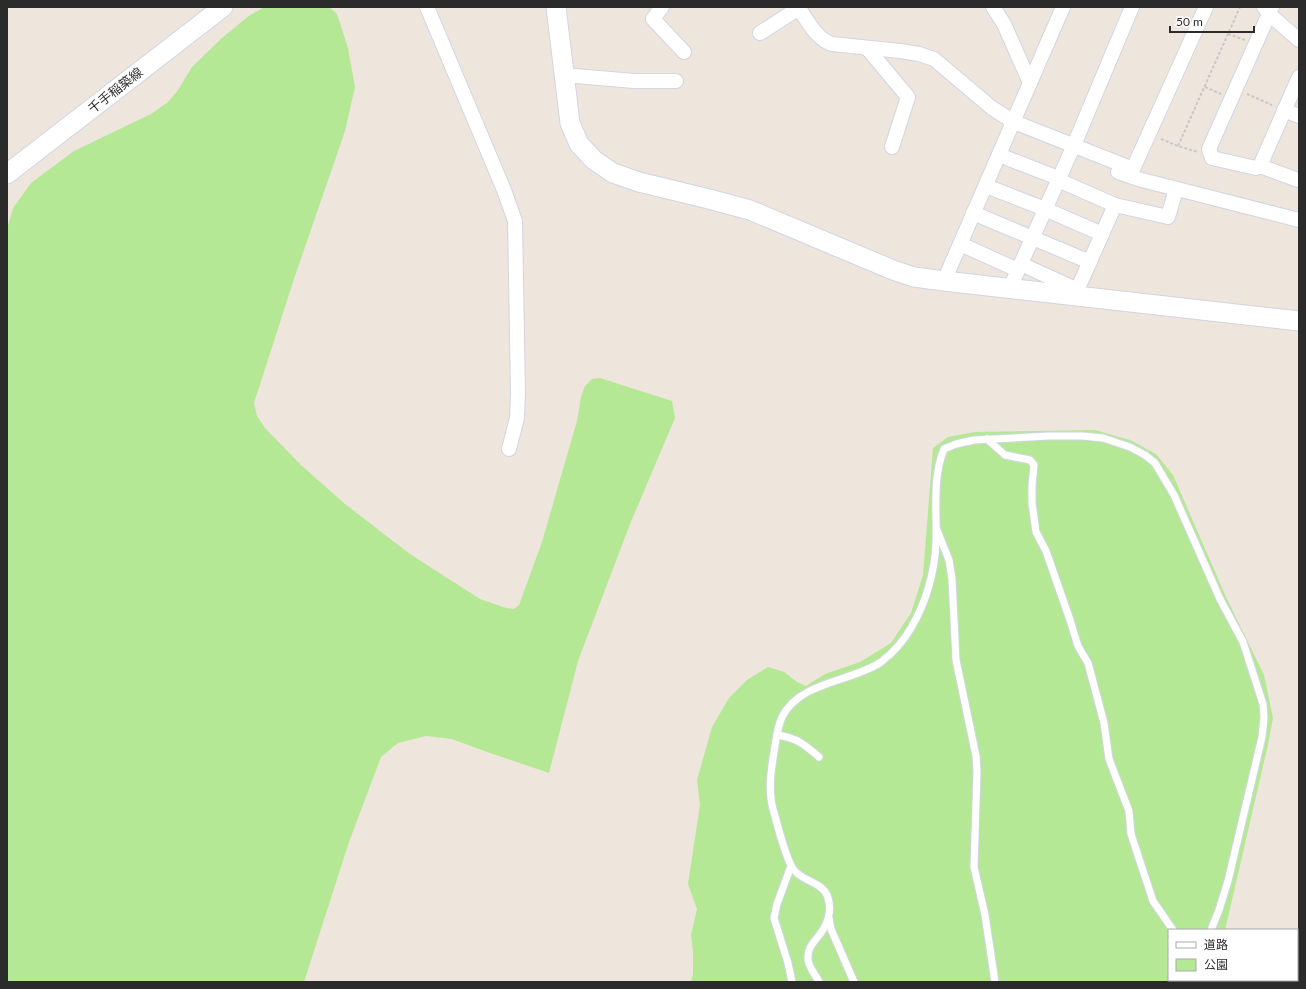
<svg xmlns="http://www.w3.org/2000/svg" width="1306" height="989" viewBox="0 0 1306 989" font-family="Lato,'Noto Sans JP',sans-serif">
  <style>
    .green { fill: #b5e895 }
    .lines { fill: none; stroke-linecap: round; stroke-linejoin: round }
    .lane-casing { stroke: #d1d5e4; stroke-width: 9 }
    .street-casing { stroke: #d1d5e4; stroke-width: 16 }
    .secondary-casing { stroke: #d1d5e4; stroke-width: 21 }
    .path { stroke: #c8c8c8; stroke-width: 2; stroke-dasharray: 3 2; stroke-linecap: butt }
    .lane { stroke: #fff; stroke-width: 7 }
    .street { stroke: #fff; stroke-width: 14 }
    .secondary { stroke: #fff; stroke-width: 19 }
    .labels { text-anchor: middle; stroke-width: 4; stroke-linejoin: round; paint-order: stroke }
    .street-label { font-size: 13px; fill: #2b2b2b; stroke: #fff }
  </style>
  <rect width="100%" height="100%" fill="#eee5dc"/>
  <!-- green -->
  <g class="green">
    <path d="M265 7H329L337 14 348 48 355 87 345 131 294 279 254 403 257 416 265 428 301 465 345 504 410 554 480 599 506 608 514 609 519 605 542 542 577 421 581 397 585 386 592 379 600 378 672 401 675 418 630 524 578 661 549 773 490 753 452 739 426 736 398 743 381 757 349 842 304 982H7V229L13 208 31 183 74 151 151 114 168 102 178 90 192 67 223 37 250 15Z"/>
    <path d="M1095 430 1130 440 1156 454 1173 475 1226 597 1264 675 1273 718 1267 749 1225 930H1169V980H1217V982H691L693 974V952L691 935 697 909 688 884 700 805 697 780 712 727 729 698 747 680 768 667 784 672 797 682 806 686 825 674 860 662 891 643 911 613 923 575 933 448 948 437 975 432Z"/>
  </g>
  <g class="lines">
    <!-- lane casing -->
    <g class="lane-casing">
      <g id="lane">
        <path d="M987 439 1005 455 1030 460 1034 465 1032 486V503L1036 532 1046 551 1070 620 1078 646 1088 663 1104 723 1109 759 1129 811 1131 834 1153 901 1173 930"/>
        <path d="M937 530 949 560 952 579 956 660 976 756 977 772 974 867 985 915 995 982"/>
        <path d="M777 735C797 738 804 744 819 757"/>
        <path d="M791 866 777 904 774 918 788 963 792 982"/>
        <path d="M829 918 831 929 854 982"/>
        <path d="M819 982C816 975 808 967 808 959 807 948 814 942 820 934 828 924 832 910 828 898 824 882 803 882 794 870 786 861 777 823 773 809 768 791 771 770 774 752 776 740 777 728 782 717 800 681 852 682 881 662 893 653 904 640 911 628 926 603 935 571 936 542 937 512 932 478 944 449L956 444 974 440 1049 436H1082L1103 438 1130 447 1145 455 1155 463 1174 495 1220 599 1243 642 1263 704 1264 718 1262 737 1228 881 1219 910 1211 930"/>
        <path d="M1181 982 1182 980"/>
      </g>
    </g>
    <!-- street casing -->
    <g class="street-casing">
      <g id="street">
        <path d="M427 7 504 190 515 221 518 394 517 418 509 449"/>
        <path d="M662 7 653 19 684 52"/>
        <path d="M798 7C807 20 816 39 832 44L900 51 919 54 934 59 992 108 1014 122 1133 169 1206 7"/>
        <path d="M993 7 1004 24 1030 83"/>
        <path d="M1264 7 1269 14 1299 40"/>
        <path d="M1272 7 1209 149 1212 158 1256 168 1260 166 1299 77"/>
        <path d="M760 33 799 8"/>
        <path d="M867 48 908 97 892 147"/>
        <path d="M564 75 634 81H676"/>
        <path d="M1284 110 1299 116"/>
        <path d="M999 155 1053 176 1058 180 1115 205"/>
        <path d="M1260 166 1298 180"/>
        <path d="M1118 172 1138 179 1299 220"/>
        <path d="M986 186 1045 209 1102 234"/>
        <path d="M973 213 1090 262"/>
        <path d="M960 244 1018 270"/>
        <path d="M1021 264 1078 290"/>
        <path d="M944 281 1063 7"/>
        <path d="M1010 288 1074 145 1132 7"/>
        <path d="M1075 295 1115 205 1168 217 1176 189"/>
      </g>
    </g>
    <!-- secondary casing -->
    <g class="secondary-casing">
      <g id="secondary">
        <path d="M556 7 570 123 579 144 594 160 613 173 639 182 709 199 750 210 893 270 914 277 944 281 1299 321"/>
        <path d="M7 174 223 7"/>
      </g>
    </g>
    <!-- path -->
    <g class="path">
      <path d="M1228 34 1245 40"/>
      <path d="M1205 87 1221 94"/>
      <path d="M1247 94 1272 105"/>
      <path d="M1161 139 1178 146 1198 152"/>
      <path d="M1178 146 1240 7"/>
    </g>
    <!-- lane -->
    <use href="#lane" class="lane"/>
    <!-- street -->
    <use href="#street" class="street"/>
    <!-- secondary -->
    <use href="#secondary" class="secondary"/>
  </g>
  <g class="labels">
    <!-- street labels -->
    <g class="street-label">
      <text transform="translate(115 90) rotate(-38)" y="5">千手稲築線</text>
    </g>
  </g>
  <!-- border -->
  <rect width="1306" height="989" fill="none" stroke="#2b2b2b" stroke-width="16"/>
  <!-- legend -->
  <rect x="1168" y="929" width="130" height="52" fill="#ffffff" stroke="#aaaaaa"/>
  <rect x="1176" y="942" width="20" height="6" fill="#ffffff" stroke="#aaaaaa"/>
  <text x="1204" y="949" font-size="12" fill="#2b2b2b">道路</text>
  <rect x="1176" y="959" width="20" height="12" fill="#b5e895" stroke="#aaaaaa"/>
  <text x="1204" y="969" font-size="12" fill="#2b2b2b">公園</text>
  <!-- scale -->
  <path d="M1170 26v6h84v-6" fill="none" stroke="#2b2b2b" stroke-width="2"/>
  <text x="1176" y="26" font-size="12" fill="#2b2b2b" stroke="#ffffff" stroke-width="3" paint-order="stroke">50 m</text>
</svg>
